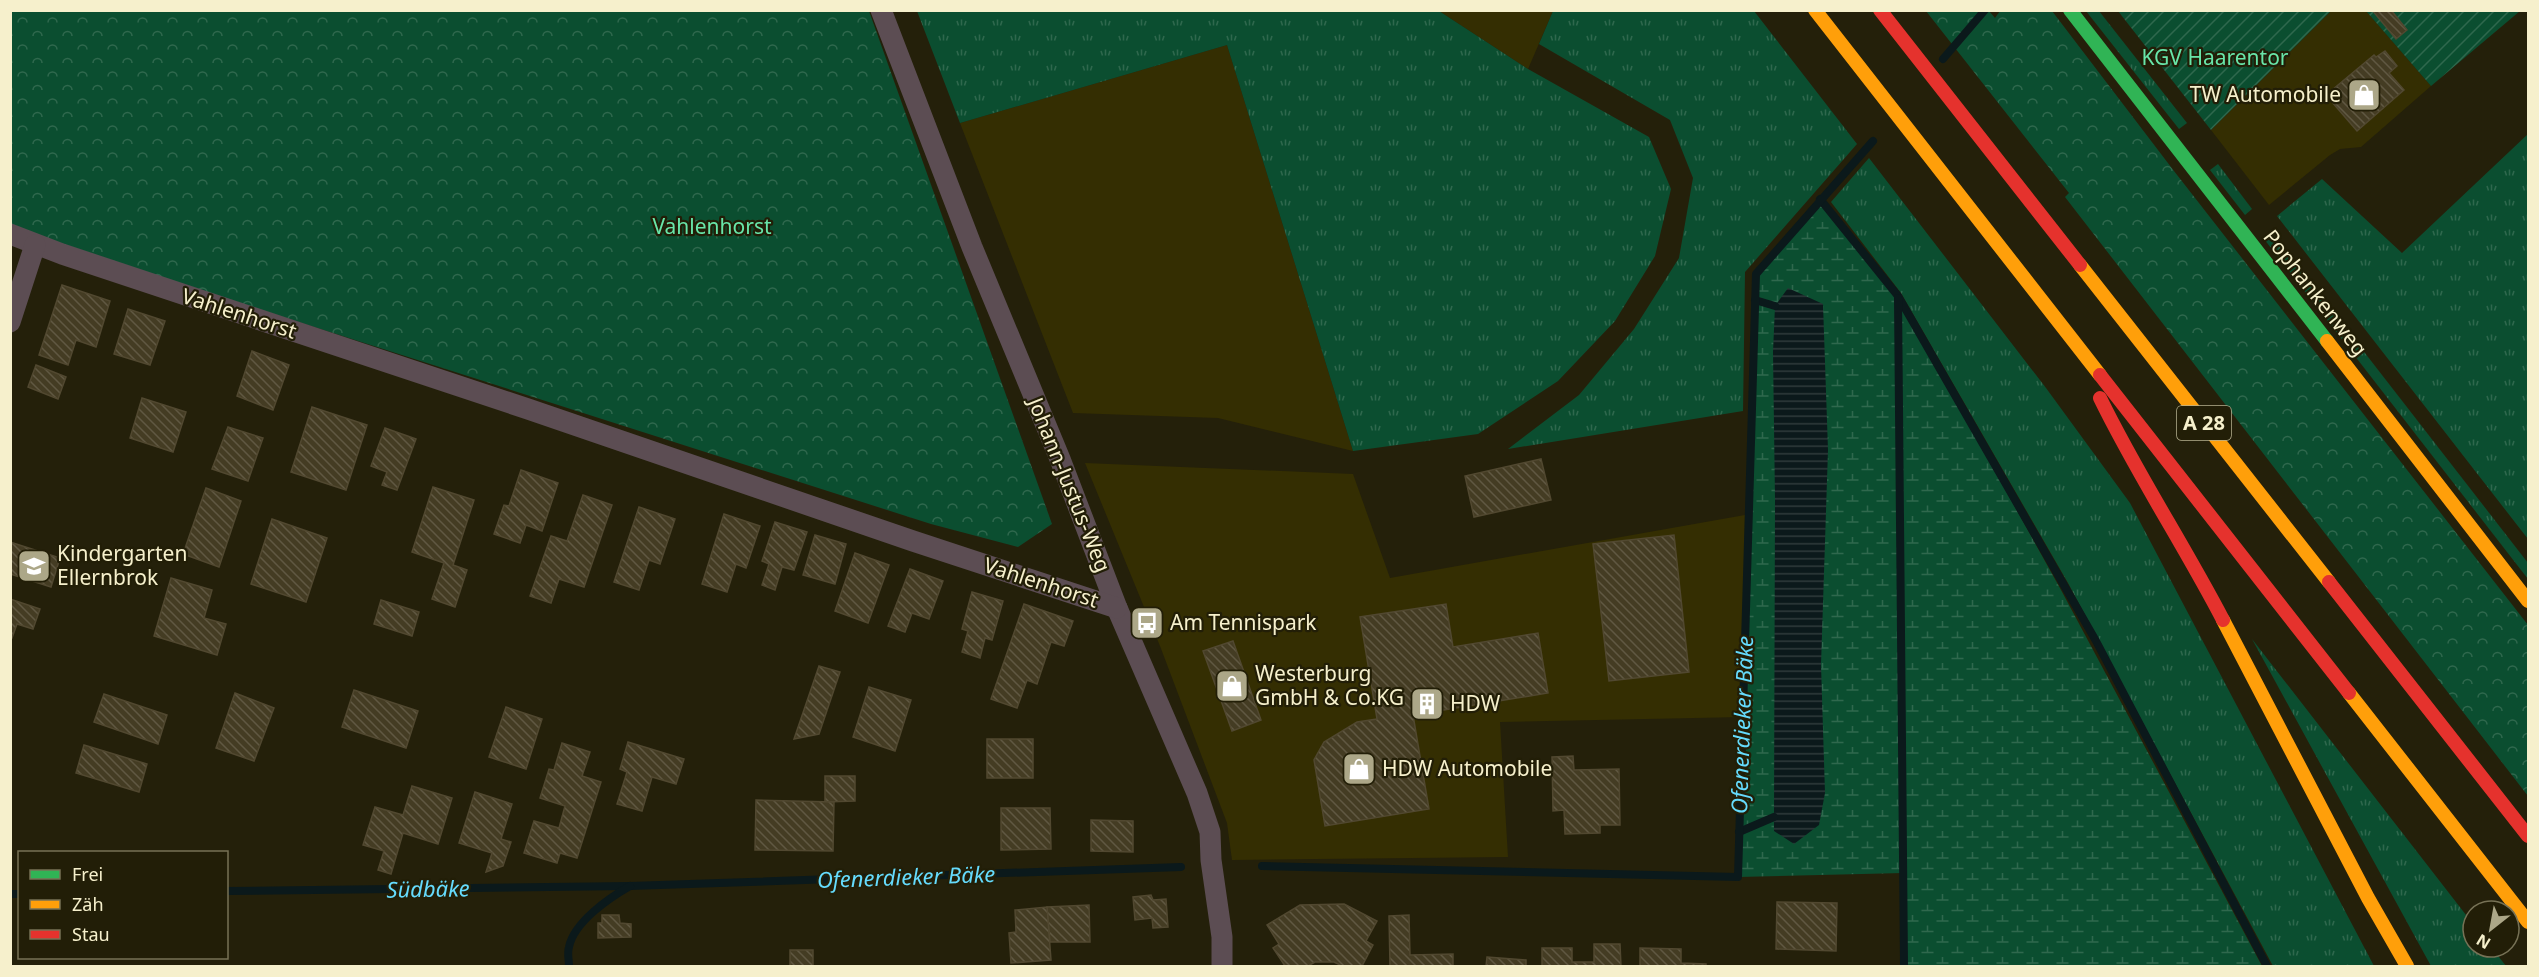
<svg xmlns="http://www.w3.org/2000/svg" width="2539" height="977" viewBox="0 0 2539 977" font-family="'Noto Sans',sans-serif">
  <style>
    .built { fill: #342e02 }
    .grass { fill: url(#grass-tufts) }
    .forest { fill: url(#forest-crowns) }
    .wetland { fill: url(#wetland-marsh) }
    .garden { fill: url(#garden-furrows) }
    .water { fill: url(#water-rules) }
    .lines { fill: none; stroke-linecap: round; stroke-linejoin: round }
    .stream { stroke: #0b191b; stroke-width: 8 }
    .building { fill: url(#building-back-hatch); stroke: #514830; stroke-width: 1.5 }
    .street { stroke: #5c4d53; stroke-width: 21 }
    .fast { stroke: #30b455; stroke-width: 14 }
    .slow { stroke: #ff9f0a; stroke-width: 14 }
    .jam { stroke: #e5322d; stroke-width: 14 }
    .labels { text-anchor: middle; stroke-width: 4.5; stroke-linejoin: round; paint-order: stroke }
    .shield { fill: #221e07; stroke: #b6b191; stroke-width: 1.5 }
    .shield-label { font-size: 20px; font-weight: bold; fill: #f6f0cc }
    .park-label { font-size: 21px; fill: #68e6a9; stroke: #221e07 }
    .poi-label { font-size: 21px; fill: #f6f0cc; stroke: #221e07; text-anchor: start }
    .street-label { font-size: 21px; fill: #f6f0cc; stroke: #221e07 }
    .water-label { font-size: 22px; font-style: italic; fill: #65dbfd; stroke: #221e07 }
  </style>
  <defs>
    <pattern id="grass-tufts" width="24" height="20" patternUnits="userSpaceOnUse" patternTransform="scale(1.5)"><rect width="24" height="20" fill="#0b4e30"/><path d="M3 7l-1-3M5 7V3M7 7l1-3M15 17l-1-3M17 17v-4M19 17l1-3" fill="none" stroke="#2f684d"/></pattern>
    <pattern id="forest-crowns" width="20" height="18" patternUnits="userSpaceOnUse" patternTransform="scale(1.5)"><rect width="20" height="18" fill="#0b4e30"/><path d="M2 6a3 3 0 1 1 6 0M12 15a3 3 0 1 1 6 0" fill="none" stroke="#2f684d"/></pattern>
    <pattern id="wetland-marsh" width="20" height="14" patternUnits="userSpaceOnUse" patternTransform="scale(1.5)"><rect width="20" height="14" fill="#0b4e30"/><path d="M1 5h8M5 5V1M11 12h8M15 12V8" fill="none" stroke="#2f684d"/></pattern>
    <pattern id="garden-furrows" width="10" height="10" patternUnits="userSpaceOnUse" patternTransform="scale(1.5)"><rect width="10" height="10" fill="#0b4e30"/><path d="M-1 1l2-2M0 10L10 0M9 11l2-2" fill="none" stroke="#2f684d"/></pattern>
    <pattern id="water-rules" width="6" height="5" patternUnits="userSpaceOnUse" patternTransform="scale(1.5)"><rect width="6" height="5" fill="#0b191b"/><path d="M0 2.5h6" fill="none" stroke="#2f3b3b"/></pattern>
    <pattern id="building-back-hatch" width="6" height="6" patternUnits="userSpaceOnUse" patternTransform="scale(1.5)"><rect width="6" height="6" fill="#443c23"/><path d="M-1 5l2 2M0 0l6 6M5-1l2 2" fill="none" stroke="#605842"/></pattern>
  </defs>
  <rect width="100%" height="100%" fill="#24200a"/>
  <!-- built -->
  <g class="built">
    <path d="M1439 11H1553L1528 69Z"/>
    <path d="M2331 11H2366L2431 86 2361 147 2340 149 2330 155 2269 205 2211 130Z"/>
    <path d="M1227 45 1353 451 1218 418 1073 413 960 123Z"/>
    <path d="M1085 463 1353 474 1390 578 1745 515 1743 717 1500 722 1508 857 1232 860 1227 823 1160 646Z"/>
  </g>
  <!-- grass -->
  <g class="grass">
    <path d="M917 11H1439L1528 69 1649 137 1671 189 1655 256 1615 321 1558 381 1478 434 1353 451 1227 45 960 123Z"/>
    <path d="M1553 11H1754L1857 144 1745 272 1743 411 1508 449 1579 395 1634 329 1679 258 1693 178 1670 120 1539 44Z"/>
    <path d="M2086 11H2099L2187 123 2179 129Z"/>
    <path d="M2528 134V539L2277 216 2322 179 2402 253Z"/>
    <path d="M1869 158 2046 388 2130 503 2374 966H2273L2068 583 1901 293 1831 202Z"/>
    <path d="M2218 164 2252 209 2245 215 2210 170Z"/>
    <path d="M2271 232 2528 563V579L2264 239Z"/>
    <path d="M2252 639 2473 924V947H2491L2506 966H2431Z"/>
  </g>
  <!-- forest -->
  <g class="forest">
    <path d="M11 11H869L1052 524 1018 547 931 524 29 236 11 227Z"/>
    <path d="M1926 11H1989L1995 18 2000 11H2052L2174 171 2528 625V796L2065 197 2069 193Z"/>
  </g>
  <!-- wetland -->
  <path class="wetland" d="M1820 199 1898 296 2061 590 2262 966H1904L1903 873 1738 877 1756 274Z"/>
  <!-- garden -->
  <g class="garden">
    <path d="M2118 11H2331L2211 130Z"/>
    <path d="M2366 11H2520L2431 86Z"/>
  </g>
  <!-- water -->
  <path class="water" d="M1788 288 1823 304 1828 450 1821 665 1825 793 1819 825 1794 844 1774 831V817L1775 500 1773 352 1775 306Z"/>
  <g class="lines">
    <!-- stream -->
    <g class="stream">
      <path d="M1943 59 1985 10"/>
      <path d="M1820 199 1898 296 2096 641 2267 966"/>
      <path d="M1898 298 1904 966"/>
      <path d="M1755 300 1775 306"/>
      <path d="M1739 832 1774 817"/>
      <path d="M1262 866 1738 877 1756 274 1873 141"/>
      <path d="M226 891 630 886 1181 867"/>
      <path d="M10 894H20"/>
      <path d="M569 966C569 960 567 953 569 947 574 922 609 898 630 886"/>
    </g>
  </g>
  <!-- building -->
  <g class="building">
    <path d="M2372 10H2391L2407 30 2396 39Z"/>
    <path d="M2385 51 2397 66 2389 73 2404 90 2357 131 2326 95 2374 55 2376 57Z"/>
    <path d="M62 285 110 301 96 347 76 340 68 365 39 355Z"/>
    <path d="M128 309 165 321 150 365 114 354Z"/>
    <path d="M252 351 289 365 273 410 237 396Z"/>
    <path d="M36 365 66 377 58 399 28 387Z"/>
    <path d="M142 398 186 412 173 452 130 438Z"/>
    <path d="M312 407 367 425 346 490 291 472Z"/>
    <path d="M228 427 263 438 248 481 212 469Z"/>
    <path d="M385 428 416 439 397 490 382 485 387 472 371 466Z"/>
    <path d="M1541 459 1551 500 1474 517 1465 476Z"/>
    <path d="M521 470 558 483 542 531 526 525 520 543 494 534 504 505 509 506Z"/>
    <path d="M433 487 474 500 453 565 467 570 455 607 432 599 444 563 412 552Z"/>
    <path d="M206 488 241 501 219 567 183 554Z"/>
    <path d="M583 495 612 505 584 587 559 579 551 603 530 596 551 536 567 541Z"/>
    <path d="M639 507 675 519 660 564 649 560 639 590 614 582Z"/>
    <path d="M724 514 760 526 746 568 736 564 727 592 702 584Z"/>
    <path d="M272 519 327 538 306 602 251 584Z"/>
    <path d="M775 522 807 532 794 570 782 567 775 590 762 585 769 564 762 561Z"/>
    <path d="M815 535 846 544 835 584 803 575Z"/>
    <path d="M1674 535 1689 672 1609 681 1593 544Z"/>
    <path d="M10 542 60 558 51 587 10 574Z"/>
    <path d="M855 553 889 565 868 623 835 611Z"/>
    <path d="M910 569 943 581 929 619 912 613 905 632 888 626Z"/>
    <path d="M171 578 212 590 204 618 226 624 217 655 154 636Z"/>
    <path d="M972 592 1003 601 992 640 985 638 980 658 962 652 968 631 962 629Z"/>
    <path d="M10 599 40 609 33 629 17 624 12 638 10 637Z"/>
    <path d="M381 600 419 612 412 636 374 624Z"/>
    <path d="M1024 604 1073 621 1064 646 1051 642 1037 684 1027 680 1017 708 991 699Z"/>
    <path d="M1446 604 1453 647 1538 633 1548 693 1413 715 1429 809 1325 826 1314 760 1324 742 1357 722 1377 719 1360 617Z"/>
    <path d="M1233 641 1261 720 1232 731 1203 651Z"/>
    <path d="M819 666 840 672 819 734 794 739Z"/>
    <path d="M869 687 911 700 895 751 853 737Z"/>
    <path d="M354 690 418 711 406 748 342 727Z"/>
    <path d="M235 693 274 708 254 761 216 748Z"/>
    <path d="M104 694 167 715 158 744 94 722Z"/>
    <path d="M506 707 542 719 526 769 489 757Z"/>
    <rect x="987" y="739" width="46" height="39"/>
    <path d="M628 742 684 759 676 784 652 777 642 811 617 804 627 772 620 769Z"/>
    <path d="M562 743 590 752 582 776 601 782 577 858 560 853 557 863 524 853 534 821 559 828 565 806 540 798 549 769 554 770Z"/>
    <path d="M84 745 147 764 139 792 76 773Z"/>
    <path d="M1573 756 1574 770 1619 769 1620 825H1600V833L1565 834 1564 810 1553 811 1552 757Z"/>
    <path d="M825 776H855V801L825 802Z"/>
    <path d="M412 786 452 798 438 844 403 833 391 874 378 870 384 851 363 845 375 807 403 815Z"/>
    <path d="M475 792 512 804 501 839 511 842 503 866 486 872 492 853 459 843Z"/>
    <path d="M756 800 834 802 833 851 755 850Z"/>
    <path d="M1001 808H1050L1051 849 1001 850Z"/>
    <path d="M1091 820 1133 821V852L1091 851Z"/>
    <path d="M1151 895 1153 900 1166 899 1168 927 1153 928 1152 918 1135 920 1133 897Z"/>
    <path d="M1777 902 1837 903 1836 951 1776 949Z"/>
    <path d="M1344 904 1377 921 1366 941 1373 945 1362 966H1342L1334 962H1315L1308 966H1285L1273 948 1279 944 1267 925 1300 905Z"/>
    <path d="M1089 905 1090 942H1050L1047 907Z"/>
    <path d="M1047 907 1051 960 1011 963 1009 933 1016 932 1015 910Z"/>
    <path d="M602 915H619L620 923 631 924V937L598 938V923H602Z"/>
    <path d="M1409 915 1410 955 1453 954V966H1390L1389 916Z"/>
    <path d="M1594 944H1620L1621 966H1542V948H1572V962H1594Z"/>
    <path d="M1640 948 1681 949V963L1706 964V966H1640Z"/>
    <rect x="790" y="950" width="23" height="16"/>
    <path d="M1487 957 1526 960V966H1486Z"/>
  </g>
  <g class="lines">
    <!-- street -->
    <g class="street">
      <path d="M881 10 972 247 1060 459 1117 608 1197 793 1210 832 1211 860 1222 937V966"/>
      <path d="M10 234 62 254 528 409 913 541 1117 608"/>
      <path d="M10 322 35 245"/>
    </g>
    <!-- fast -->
    <path class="fast" d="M2070 10 2327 341"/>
    <!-- slow -->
    <g class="slow">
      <path d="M1815 10 2100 375"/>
      <path d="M2080 265 2329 582"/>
      <path d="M2327 341 2528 601"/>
      <path d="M2223 620 2368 898 2407 966"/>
      <path d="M2349 693 2528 922"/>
    </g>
    <!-- jam -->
    <g class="jam">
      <path d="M1880 10 2080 265"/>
      <path d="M2100 375 2349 693"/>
      <path d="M2100 398C2137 474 2184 545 2223 620"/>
      <path d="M2329 582 2528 836"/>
    </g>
  </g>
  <!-- icons -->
  <defs>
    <g id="shop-square" transform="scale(1.725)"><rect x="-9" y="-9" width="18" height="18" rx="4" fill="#aca788" stroke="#221e07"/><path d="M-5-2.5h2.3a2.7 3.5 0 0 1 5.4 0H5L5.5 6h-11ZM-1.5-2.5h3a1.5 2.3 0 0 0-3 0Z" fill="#fff"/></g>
    <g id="school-square" transform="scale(1.725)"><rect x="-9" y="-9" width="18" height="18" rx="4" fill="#aca788" stroke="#221e07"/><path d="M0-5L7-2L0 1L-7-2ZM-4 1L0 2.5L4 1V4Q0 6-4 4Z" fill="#fff"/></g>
    <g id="bus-square" transform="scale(1.725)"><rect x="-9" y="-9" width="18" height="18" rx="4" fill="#aca788" stroke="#221e07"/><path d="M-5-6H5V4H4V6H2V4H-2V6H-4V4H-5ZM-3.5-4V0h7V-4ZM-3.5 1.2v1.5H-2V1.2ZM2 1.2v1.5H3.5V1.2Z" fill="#fff"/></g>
    <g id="building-square" transform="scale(1.725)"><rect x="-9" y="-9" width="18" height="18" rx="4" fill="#aca788" stroke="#221e07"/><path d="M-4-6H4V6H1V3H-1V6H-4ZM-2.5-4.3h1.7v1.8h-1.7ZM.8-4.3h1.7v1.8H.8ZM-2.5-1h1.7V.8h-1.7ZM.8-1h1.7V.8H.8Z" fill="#fff"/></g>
  </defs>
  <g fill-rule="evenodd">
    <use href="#shop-square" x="2364" y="95"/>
    <use href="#school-square" x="34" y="566"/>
    <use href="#bus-square" x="1147" y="623"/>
    <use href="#shop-square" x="1232" y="686"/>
    <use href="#building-square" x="1427" y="704"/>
    <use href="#shop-square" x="1359" y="769"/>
  </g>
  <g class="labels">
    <!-- shield labels -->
    <rect class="shield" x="2177" y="406" width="54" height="34" rx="4.5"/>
    <g class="shield-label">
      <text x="2204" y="430">A 28</text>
    </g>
    <!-- park labels -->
    <g class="park-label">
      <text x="2215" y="65">KGV Haarentor</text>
      <text x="712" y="234">Vahlenhorst</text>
    </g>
    <!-- poi labels -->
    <g class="poi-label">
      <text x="2341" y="102" text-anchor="end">TW Automobile</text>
      <text x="57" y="561">Kindergarten<tspan x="57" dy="24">Ellernbrok</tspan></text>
      <text x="1170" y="630">Am Tennispark</text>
      <text x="1255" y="681">Westerburg<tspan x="1255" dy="24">GmbH &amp; Co.KG</tspan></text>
      <text x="1450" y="711">HDW</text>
      <text x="1382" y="776">HDW Automobile</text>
    </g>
    <!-- street labels -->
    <g class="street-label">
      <text transform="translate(2315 293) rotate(52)" y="7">Pophankenweg</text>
      <text transform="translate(239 314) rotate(18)" y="7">Vahlenhorst</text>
      <text transform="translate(1069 485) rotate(68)" y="7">Johann-Justus-Weg</text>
      <text transform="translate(1041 583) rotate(18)" y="7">Vahlenhorst</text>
    </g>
    <!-- water labels -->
    <g class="water-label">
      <text transform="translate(1742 725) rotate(-88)" y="8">Ofenerdieker Bäke</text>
      <text transform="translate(906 877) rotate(-2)" y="8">Ofenerdieker Bäke</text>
      <text transform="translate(428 889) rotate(-1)" y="8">Südbäke</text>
    </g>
  </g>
  <!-- border -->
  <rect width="2539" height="977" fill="none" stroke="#f6f0cc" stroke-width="24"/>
  <!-- legend -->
  <rect x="18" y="851" width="210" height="108" fill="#221e07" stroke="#777256" stroke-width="1.5"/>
  <rect x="30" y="870" width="30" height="9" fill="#30b455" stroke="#777256" stroke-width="1.5"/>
  <text x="72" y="881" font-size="18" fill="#f6f0cc">Frei</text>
  <rect x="30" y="900" width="30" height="9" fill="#ff9f0a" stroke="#777256" stroke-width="1.5"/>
  <text x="72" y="911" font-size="18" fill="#f6f0cc">Zäh</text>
  <rect x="30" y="930" width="30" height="9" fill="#e5322d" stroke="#777256" stroke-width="1.5"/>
  <text x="72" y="941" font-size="18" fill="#f6f0cc">Stau</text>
  <!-- north arrow -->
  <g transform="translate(2491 929) rotate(211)"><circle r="28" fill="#221e07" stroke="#777256" stroke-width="1.5"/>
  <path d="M0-4.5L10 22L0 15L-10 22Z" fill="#aca788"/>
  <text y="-9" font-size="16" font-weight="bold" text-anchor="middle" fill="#f6f0cc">N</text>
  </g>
</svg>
